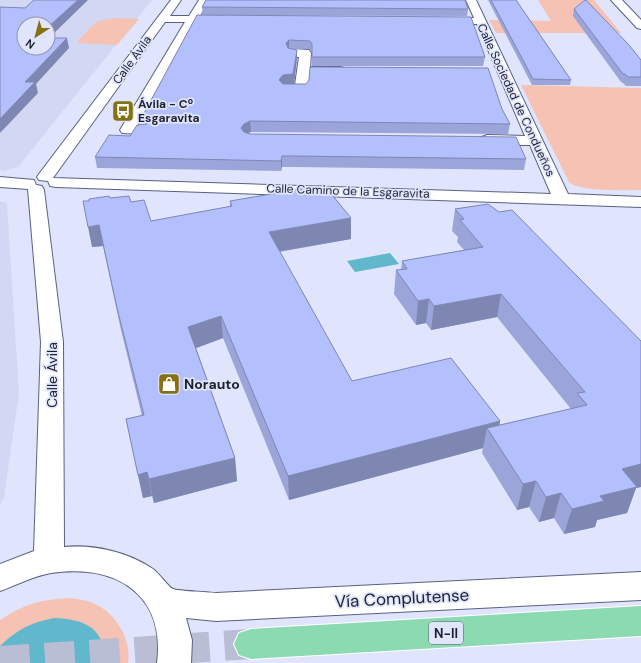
<svg xmlns="http://www.w3.org/2000/svg" width="641" height="663" viewBox="0 0 641 663" font-family="'DM Sans',sans-serif">
  <style>
    .built { fill: #d2d8f4; fill-rule: evenodd }
    .green { fill: #f5c2b3 }
    .water { fill: #61b8cd }
    .lines { fill: none; stroke-linecap: round; stroke-linejoin: round }
    .major-tunnel { stroke: #b9bed4; stroke-width: 30; stroke-dasharray: 30 15; stroke-linecap: butt }
    .minor-casing { stroke: #5a6082; stroke-width: 2 }
    .major-casing { stroke: #fff; stroke-width: 2 }
    .minor { fill: #fff; fill-rule: evenodd }
    .major { fill: #8cdab1; fill-rule: evenodd }
    .wall { fill: #9ba5da }
    .shaded-wall { fill: #7e86b2 }
    .building { fill: #b4c0fe; stroke: #7e86b2 }
    .labels { text-anchor: middle; stroke-width: 3.5; stroke-linejoin: round; paint-order: stroke }
    .far-street-label { font-size: 12px; fill: #1d202e; stroke: #e0e5fd }
    .far-poi-label { font-size: 12px; font-weight: bold; fill: #1d202e; stroke: #e0e5fd; text-anchor: start }
    .shield { fill: #e0e5fd; stroke: #585b6c; stroke-width: 1 }
    .shield-label { font-size: 13px; font-weight: bold; fill: #1d202e }
    .street-label { font-size: 14px; fill: #1d202e; stroke: #e0e5fd }
    .poi-label { font-size: 14px; font-weight: bold; fill: #1d202e; stroke: #e0e5fd; text-anchor: start }
    .near-street-label { font-size: 17px; fill: #1d202e; stroke: #e0e5fd }
  </style>
  <rect width="100%" height="100%" fill="#e0e5fd"/>
  <!-- built -->
  <g class="built">
    <path d="M0 0H152L18 167 3 171 0 170ZM24 24H48V48H24Z"/>
    <path d="M0 201 7 203 19 393 4 497 0 505Z"/>
  </g>
  <!-- green -->
  <g class="green">
    <path d="M538 0H594L621 33H496L489 20 551 21Z"/>
    <path d="M115 18 139 19 117 45 76 43 97 21Z"/>
    <path d="M521 85 641 88V190C624 190 580 192 569 182Z"/>
    <path d="M69 598C77 599 86 600 93 603 115 612 132 639 128 663H0V620C25 604 39 600 69 598Z"/>
  </g>
  <!-- water -->
  <g class="water">
    <path d="M390 253 399 264 355 272 347 261Z"/>
    <path d="M54 618C84 619 107 628 104 663H0V646C18 629 30 623 54 618Z"/>
  </g>
  <g class="lines">
    <!-- major-tunnel -->
    <path class="major-tunnel" d="M0 661 251 644"/>
    <!-- minor casing -->
    <g class="minor-casing">
      <g id="minor">
        <path d="M171 0H181L170 16H189L199 0H209L200 16H224L229 19 224 22H196L137 126 147 127 149 130 147 133 142 134 122 133 120 130 185 22H165L53 178 551 194 530 145H487L482 143 479 140 482 137 487 135 525 136 477 24H443L438 21 443 18H474L466 0H476L568 194 641 197V207L56 187 50 186 48 181 39 180 37 177 39 174Z"/>
        <path d="M611 0H622L641 20V29L637 28Z"/>
        <path d="M293 49 309 50 311 53 310 67H340L344 68 346 71 344 74 340 75H309V85L307 88H297L295 85 299 57 289 56 287 53 289 50Z"/>
        <path d="M0 177 34 180 36 185 42 186 44 190 63 342 64 547C93 544 129 552 153 569 159 573 168 587 173 589 177 591 208 592 216 593L641 572V600L216 621 186 618 192 640 191 663H157C166 594 115 563 51 573 33 576 17 585 0 591V564L34 551 41 342 28 189 0 187Z"/>
      </g>
    </g>
    <!-- major casing -->
    <g class="major-casing">
      <path id="major" d="M641 606V636L251 659 239 655 234 644 239 633 251 629Z"/>
    </g>
    <!-- minor -->
    <use href="#minor" class="minor"/>
    <!-- major -->
    <use href="#major" class="major"/>
  </g>
  <!-- wall -->
  <g class="wall">
    <path d="M488 0H516L571 80 570 85H532Z"/>
    <path d="M202 7 468 9 467 16 203 15Z"/>
    <path d="M574 9 641 60V86H626L623 83 621 82 573 16Z"/>
    <path d="M197 15 485 57 483 66H312V52L310 49H291L297 58 294 84H288L502 109 510 124 508 134 251 132 247 133 250 134 526 159 524 170 294 167H282L281 171 97 168 95 157 130 136 144 124 143 115Z"/>
    <path d="M110 198 131 202 151 221 230 207V201L351 218V239L279 252 352 381 500 421 499 425 571 409 497 317 431 330 426 323 416 325 394 294 396 270H401L402 261 464 250 457 242 458 237 452 231 455 209 641 341V487L636 488 627 513 597 520 595 527 564 534 554 518 539 522 529 507 517 510 482 453 483 448 289 500 223 338 196 348 235 458 237 481 154 503 152 496 143 498 126 419 142 416 121 330 103 246 92 247Z"/>
  </g>
  <!-- shaded-wall -->
  <g class="shaded-wall">
    <path d="M78 0H88L48 39V27Z"/>
    <path d="M67 38 69 48 36 84 38 93 0 133V119L25 82Z"/>
    <path d="M289 40V48L286 52V43Z"/>
    <path d="M297 50V58L294 84 283 85 279 80Z"/>
    <path d="M250 121 251 132 245 134 241 128 244 124Z"/>
    <path d="M282 156V167L281 171V161Z"/>
    <path d="M351 218V239L270 253 269 232Z"/>
    <path d="M99 225 103 246 92 247 88 227Z"/>
    <path d="M501 294 497 317 431 330 434 306Z"/>
    <path d="M429 299 426 323 416 325 418 301Z"/>
    <path d="M221 316 223 338 191 350 188 327Z"/>
    <path d="M500 421 496 443 487 428 483 448 289 500 288 476Z"/>
    <path d="M235 458 237 481 154 503 149 479Z"/>
    <path d="M641 464V487L636 488 627 513 597 520 595 527 564 534 572 509 600 496 622 469Z"/>
    <path d="M147 472 152 496 143 498 138 475Z"/>
    <path d="M536 481 529 507 517 510 523 484Z"/>
    <path d="M561 493 554 518 539 522 546 497Z"/>
  </g>
  <!-- building -->
  <g class="building">
    <path d="M34 0H78L48 27V24H24V48H48V38H67L25 82H35L0 119V7L25 8Z"/>
    <path d="M206 0H465L468 9 202 7Z"/>
    <path d="M491 0H516L571 80 533 79Z"/>
    <path d="M585 0H586L629 45 641 60V77H628L625 74H623L574 9Z"/>
    <path d="M197 15 471 17 485 57H312V44L310 41 289 40 286 43 288 48 297 50 293 74 283 75 279 80 283 84H306L309 80 310 67 488 68 502 109 510 124 250 121 244 124 241 128 244 132 250 134 516 137 526 159 294 156H282L281 161 95 157 109 135 130 136 137 125 147 124 149 119 147 116 143 115Z"/>
    <path d="M324 185 351 218 269 232 352 381 451 358 500 421 288 476 221 316 188 327 235 458 149 479 147 472 138 475 126 419 144 415 117 308 99 225 88 227 83 201H89V199L109 196 110 198 129 196 131 202 144 200 151 221 232 206 230 201Z"/>
    <path d="M488 204 499 212 512 210 641 341V464L622 469 637 487 600 496 604 501 572 509 561 493 546 497 536 481 523 484 487 428 587 405 577 393 585 392 501 294 434 306 429 299 418 301 396 270 407 269 402 261 483 247 460 220 464 219 455 209Z"/>
  </g>
  <!-- icons -->
  <defs>
    <g id="bus-square" transform="scale(1.15)"><rect x="-9" y="-9" width="18" height="18" rx="4" fill="#857112" stroke="#e0e5fd"/><path d="M-5-6H5V4H4V6H2V4H-2V6H-4V4H-5ZM-3.5-4V0h7V-4ZM-3.5 1.2v1.5H-2V1.2ZM2 1.2v1.5H3.5V1.2Z" fill="#fff"/></g>
    <g id="shop-square" transform="scale(1.15)"><rect x="-9" y="-9" width="18" height="18" rx="4" fill="#857112" stroke="#e0e5fd"/><path d="M-5-2.5h2.3a2.7 3.5 0 0 1 5.4 0H5L5.5 6h-11ZM-1.5-2.5h3a1.5 2.3 0 0 0-3 0Z" fill="#fff"/></g>
  </defs>
  <g fill-rule="evenodd">
    <use href="#bus-square" x="123" y="111"/>
    <use href="#shop-square" x="169" y="384"/>
  </g>
  <g class="labels">
    <!-- far-street labels -->
    <g class="far-street-label">
      <text transform="translate(132 60) rotate(-54)" y="4">Calle Ávila</text>
      <text transform="translate(516 100) rotate(65)" y="4">Calle Sociedad de Condueños</text>
      <text transform="translate(348 191) rotate(2)" y="4">Calle Camino de la Esgaravita</text>
    </g>
    <!-- far-poi labels -->
    <g class="far-poi-label">
      <text x="138" y="108">Ávila - Cº<tspan x="138" dy="14">Esgaravita</tspan></text>
    </g>
    <!-- shield labels -->
    <rect class="shield" x="429" y="622" width="34" height="22" rx="3"/>
    <g class="shield-label">
      <text x="446" y="638">N-II</text>
    </g>
    <!-- street labels -->
    <g class="street-label">
      <text transform="translate(52 375) rotate(-90)" y="5">Calle Ávila</text>
    </g>
    <!-- poi labels -->
    <g class="poi-label">
      <text x="184" y="389">Norauto</text>
    </g>
    <!-- near-street labels -->
    <g class="near-street-label">
      <text transform="translate(402 598) rotate(-3)" y="6">Vía Complutense</text>
    </g>
  </g>
  <!-- north arrow -->
  <g transform="translate(36 36) rotate(216)"><circle r="19" fill="#e0e5fd" stroke="#9296aa"/>
  <path d="M0-3L7 15L0 10L-7 15Z" fill="#857112"/>
  <text y="-6" font-size="11" font-weight="bold" text-anchor="middle" fill="#1d202e">N</text>
  </g>
</svg>
